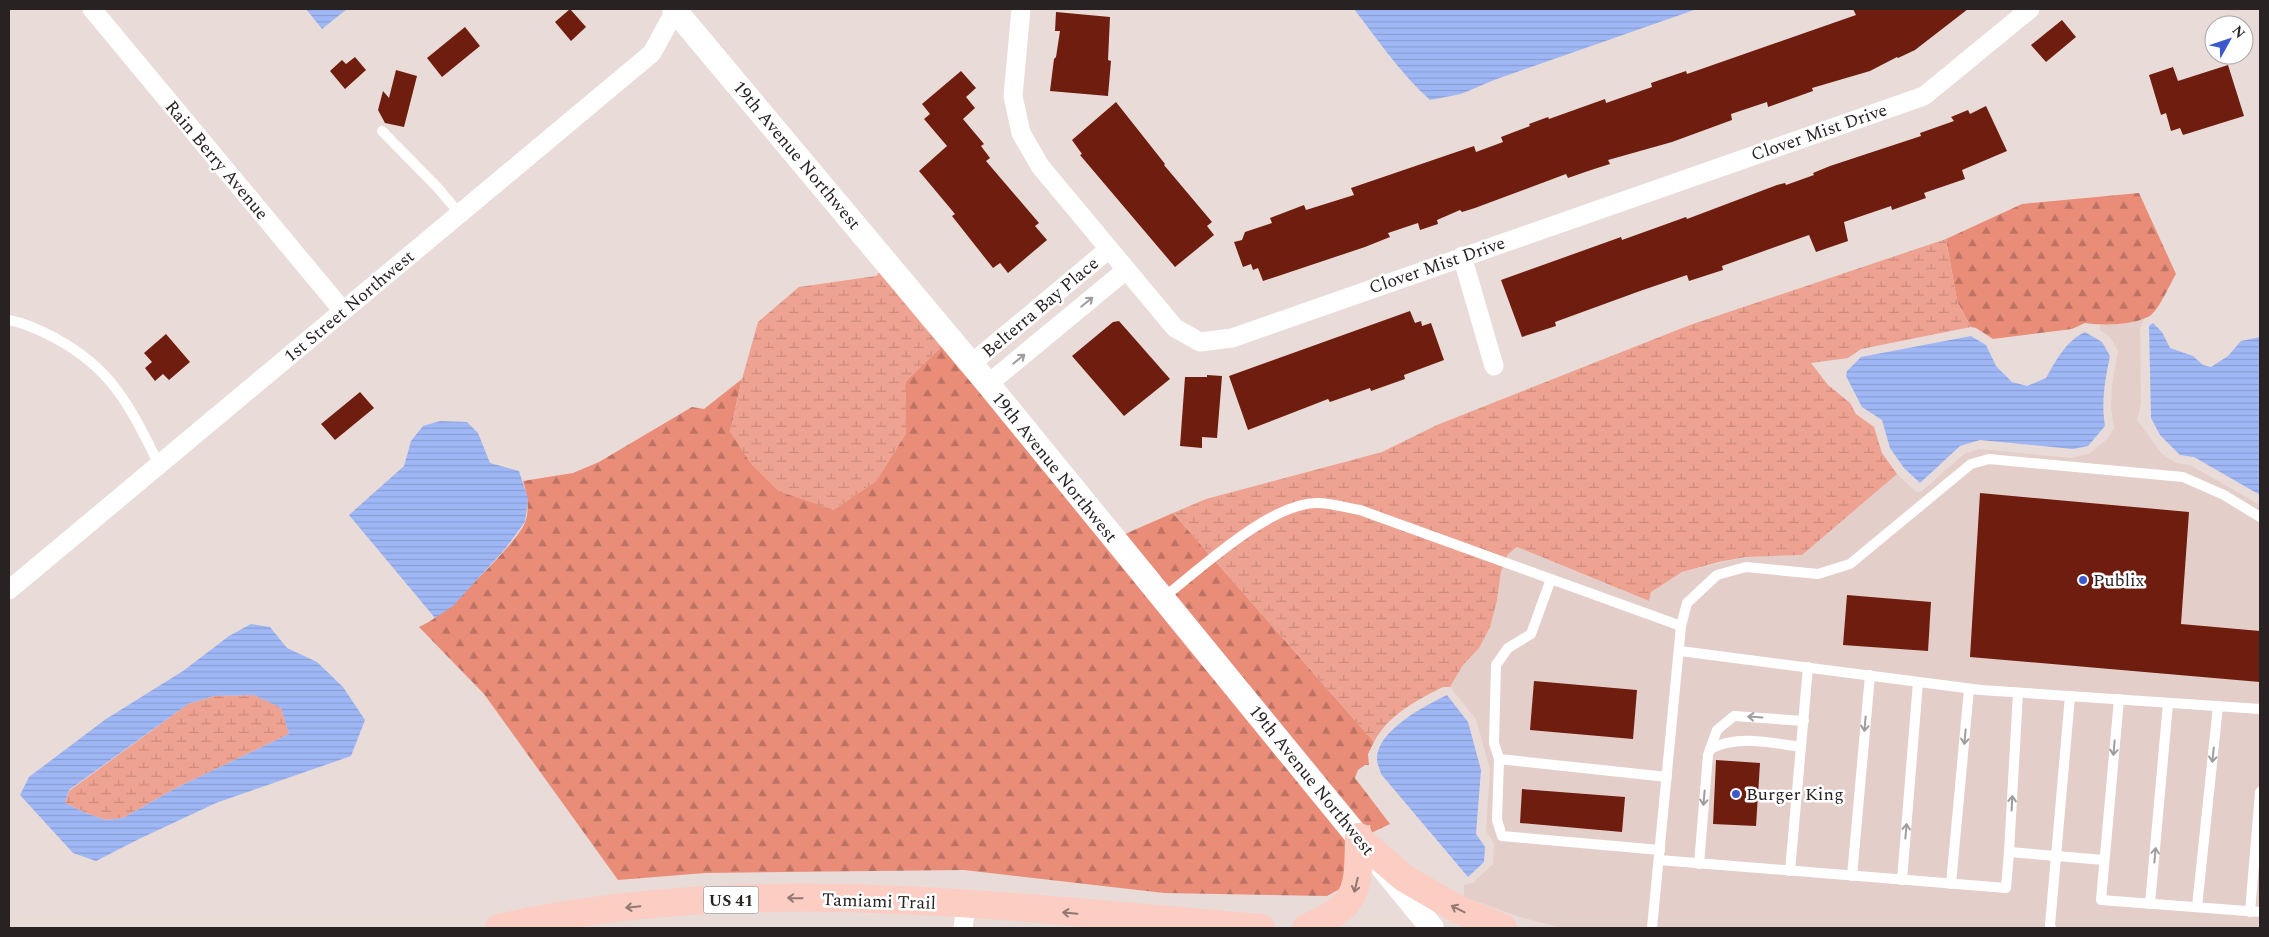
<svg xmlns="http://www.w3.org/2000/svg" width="2269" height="937" viewBox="0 0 2269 937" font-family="Spectral,serif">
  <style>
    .built { fill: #e4ceca }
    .forest { fill: url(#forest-firs) }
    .wetland { fill: url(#wetland-marsh) }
    .water { fill: url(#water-rules); fill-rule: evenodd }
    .building { fill: #6e1d0e }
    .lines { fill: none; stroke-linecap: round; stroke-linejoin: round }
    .service { stroke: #fff; stroke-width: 10 }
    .minor { stroke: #fff; stroke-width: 19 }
    .tertiary { stroke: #fff; stroke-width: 24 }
    .primary { stroke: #fbcdc3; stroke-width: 28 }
    .oneway { stroke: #9e9c9c }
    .oneway2 { stroke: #927872 }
    .poi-dot { fill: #3c59cb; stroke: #fff; stroke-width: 2 }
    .labels { text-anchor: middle; stroke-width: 5; stroke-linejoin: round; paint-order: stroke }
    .shield { fill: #fff; stroke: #686564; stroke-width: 1 }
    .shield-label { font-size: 16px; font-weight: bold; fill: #282322 }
    .street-label { font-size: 18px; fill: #282322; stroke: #fff }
    .poi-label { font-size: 18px; fill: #282322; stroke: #fff; text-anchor: start }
  </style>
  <defs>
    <pattern id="forest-firs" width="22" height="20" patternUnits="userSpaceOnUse" patternTransform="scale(1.25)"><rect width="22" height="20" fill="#e98d79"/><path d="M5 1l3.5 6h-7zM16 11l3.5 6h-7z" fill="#bd7363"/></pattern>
    <pattern id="wetland-marsh" width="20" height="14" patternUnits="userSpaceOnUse" patternTransform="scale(1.25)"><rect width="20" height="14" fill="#eea291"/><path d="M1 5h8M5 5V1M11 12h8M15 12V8" fill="none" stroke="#cc8b7d"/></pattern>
    <pattern id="water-rules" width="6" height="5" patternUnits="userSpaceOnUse" patternTransform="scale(1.25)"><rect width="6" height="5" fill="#9fb7f5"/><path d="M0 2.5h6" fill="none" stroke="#899dd2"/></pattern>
  </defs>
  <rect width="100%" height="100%" fill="#e9dbd8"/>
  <!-- built -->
  <path class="built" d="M2144 319 2140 328 2141 404 2137 420 2162 454 2176 463 2190 465 2260 505V928H1562L1520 917 1464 897V885L1473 883 1493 864 1494 843 1486 831 1490 769 1476 719 1450 687 1463 665 1479 648 1497 600 1501 572 1508 554 1517 547 1648 601 1651 592 1682 572 1745 557 1802 555 1897 474 1915 491 1921 492 1964 454 1980 449 2071 458 2089 454 2107 439 2114 428 2111 408 2112 385 2118 351 2110 337 2100 330V325Z"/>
  <!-- forest -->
  <g class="forest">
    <path d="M2139 193 2176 274C2170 284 2160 307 2152 314 2140 325 2100 326 2085 323L2072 329 1993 339 1976 328 1971 327 1957 301 1946 239 2022 204Z"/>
    <path d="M942 346 1349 841 1348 846 1345 848 1348 864 1345 886 1327 896 1164 893 964 870 705 873 618 880 484 694 419 627C425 624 431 621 436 617 455 603 517 542 525 523 530 509 527 494 523 481L573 473 599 462 692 407 704 409 742 379 730 432 833 510 876 481 906 433V381Z"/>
    <path d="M1173 513 1374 742 1368 754 1369 765H1365L1358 770 1355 778 1390 824 1371 833 1370 825 1365 826 1125 534Z"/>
  </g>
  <!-- wetland -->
  <g class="wetland">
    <path d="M1946 239 1957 301 1971 327 1861 349 1848 358 1811 363 1828 385 1850 403 1856 414 1874 427 1882 453 1897 474 1802 555 1745 557 1719 562 1682 572 1651 592 1649 601 1517 547 1508 554 1501 572 1497 600 1490 627 1479 648 1463 665 1450 687H1443C1417 700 1388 715 1374 742L1173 513 1206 499 1382 452 1437 425 1690 325Z"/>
    <path d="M880 272 942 346 906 381V433L876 481 833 510 778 491 751 464 730 432 742 379 758 322 799 287 876 276Z"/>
    <path d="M254 695 281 707 289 734 176 788 123 818 106 820 86 813 65 803 69 791 188 704 214 696Z"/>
  </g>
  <!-- water -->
  <g class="water">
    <path d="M306 9H347L322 29Z"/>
    <path d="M1354 9H1697L1494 80 1461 94 1430 100C1401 74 1378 40 1354 9Z"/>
    <path d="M2153 323 2162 332 2170 348 2193 356 2203 365 2211 367 2228 356 2241 341 2260 337V495L2194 457 2180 455 2160 435 2151 418 2149 326Z"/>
    <path d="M2085 332 2102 342 2110 356C2105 380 2101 402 2105 426L2088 446 2073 449 1980 440 1960 446 1920 483 1904 468 1890 448 1882 420 1862 407 1846 376 1847 371 1861 357 1971 336 1986 345 1996 366 2012 382 2027 386 2046 378C2057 359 2065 342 2085 332Z"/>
    <path d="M440 421 467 422 478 433 490 463 519 471 528 499 525 522 505 549 453 606 435 618 349 515 404 466 411 441 423 426Z"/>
    <path d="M251 624 270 627 287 648 317 662 343 687 365 720 351 756 216 803 139 839 96 861 73 853 20 795 29 777 106 719 183 671 229 636ZM254 695 281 708 289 734 176 788 123 818 106 820 86 813 65 803 69 790 188 704 214 696Z"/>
    <path d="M1447 695 1468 722 1481 770 1476 834 1485 847 1484 862 1468 877 1381 774C1380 769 1377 764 1377 759 1376 731 1426 705 1447 695Z"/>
  </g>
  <!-- building -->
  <g class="building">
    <path d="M570 9 586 27 571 41 555 22Z"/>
    <path d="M1853 9H1968L1915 50 1898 58 1897 57 1870 71 1812 88 1813 91 1768 107 1767 102 1731 114 1732 120 1672 142 1608 160 1610 164 1591 170 1568 178 1566 174 1475 208 1462 212 1460 210 1437 220 1438 224 1420 230 1418 223 1388 233 1390 237 1365 247 1263 281 1258 268 1253 270 1251 264 1243 267 1234 242 1242 240 1245 232 1272 223 1270 218 1304 205 1306 210 1354 195 1351 188 1474 146 1476 152 1503 142 1501 137 1530 126 1529 124 1548 117 1549 119 1605 99 1606 103 1652 87 1651 83 1686 71 1687 74 1856 15Z"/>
    <path d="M1056 12 1110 17 1108 60 1111 61 1108 96 1050 91 1054 59 1056 57 1060 31H1055Z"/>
    <path d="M2062 20 2076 37 2046 62 2031 45Z"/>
    <path d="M465 27 480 46 442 77 427 58Z"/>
    <path d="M355 57 366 70 345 89 330 71 342 60 346 64Z"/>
    <path d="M2228 65 2244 116 2183 135 2180 128 2171 131 2166 113 2161 115 2149 75 2173 67 2178 81Z"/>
    <path d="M396 70 417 76 404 127 385 123 378 110 383 91 389 98Z"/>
    <path d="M961 71 976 88 966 97 975 108 963 119 984 144 981 146 990 158 986 161 1039 223 1035 226 1047 240 1008 273 1000 263 993 268 952 216 955 214 919 171 947 146 924 119 930 114 922 104Z"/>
    <path d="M1116 102 1165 164 1164 165 1212 222 1207 226 1214 235 1175 267 1080 155 1082 154 1072 140Z"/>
    <path d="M1986 106 2007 151 1962 170 1965 179 1924 193 1926 198 1892 210 1891 206 1844 222 1848 241 1816 252 1809 235 1722 266 1723 270 1689 281 1687 275 1640 291 1555 322 1556 326 1522 337 1501 280 1621 237 1622 240 1686 217 1687 219 1777 185 1785 183 1786 185 1814 175 1813 173 1830 166 1921 136 1920 133 1954 121 1951 117 1968 110 1970 114Z"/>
    <path d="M1410 311 1415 323 1421 321 1422 326 1431 323 1444 360 1404 375 1405 379 1371 391 1370 388 1330 402 1328 399 1248 430 1229 376Z"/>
    <path d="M1119 321 1170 379 1124 416 1072 356 1113 322Z"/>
    <path d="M166 334 190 362 169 380 163 374 155 381 145 368 152 362 144 353Z"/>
    <path d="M1207 375 1222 376 1217 438 1202 437V448L1180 446 1185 377H1207Z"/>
    <path d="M360 392 374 408 335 440 321 424Z"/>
    <path d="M1980 493 2189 512 2181 624 2260 631V682L1970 657Z"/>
    <path d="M1847 595 1931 602 1928 651 1843 645Z"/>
    <path d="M1534 681 1637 690 1633 739 1530 730Z"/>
    <path d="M1716 760 1760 763 1756 826 1713 824Z"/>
    <path d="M1522 789 1625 797 1622 832 1520 823Z"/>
  </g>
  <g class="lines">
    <!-- service -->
    <g class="service">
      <path d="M382 131 437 187 460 214"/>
      <path d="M9 320C25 323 40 330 55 338 113 369 131 408 159 465"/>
      <path d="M1551 579 1531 634 1508 648 1496 665 1494 743 1499 759 1667 777"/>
      <path d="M1163 598C1200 569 1271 502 1318 503 1332 503 1346 508 1360 510L1681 626"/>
      <path d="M1680 651 1981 690 2260 709"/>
      <path d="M2119 699 2101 900 2260 912"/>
      <path d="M1710 749C1738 734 1771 743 1801 747"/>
      <path d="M1499 759 1497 820 1502 836 1660 850"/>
      <path d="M2009 852 2018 693"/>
      <path d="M1659 860 2006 888 2009 852 2104 860"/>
      <path d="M1699 864 1708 755 1717 730 1734 716 1804 721"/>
      <path d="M1790 871 1808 667"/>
      <path d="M1852 876 1870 675"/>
      <path d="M1902 880 1918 682"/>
      <path d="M1951 884 1969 689"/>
      <path d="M2150 904 2168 703"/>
      <path d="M2197 907 2218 706"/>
      <path d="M2250 912 2260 792"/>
      <path d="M1652 928 1681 626 1687 603 1717 575 1746 567 1818 574 1850 564 1971 464 1989 459 2183 477 2224 495 2260 517"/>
      <path d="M2051 928 2050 925 2070 696"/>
    </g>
    <!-- minor -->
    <g class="minor">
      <path d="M92 9 343 311"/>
      <path d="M1021 9 1013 96 1021 133 1040 166 1175 328 1200 342 1232 338 1924 96 2030 9"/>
      <path d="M1462 256 1494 366"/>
      <path d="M971 364 1109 249"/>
      <path d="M988 384 1126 270"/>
      <path d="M9 590 652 53 676 9"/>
      <path d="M963 928 966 905"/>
    </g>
    <!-- tertiary -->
    <path class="tertiary" d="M674 9 988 384 1432 928"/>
    <!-- primary -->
    <g class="primary">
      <path d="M1368 847 1404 878 1459 910 1503 928"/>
      <path d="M499 928C749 871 1009 908 1261 928"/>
      <path d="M1306 928C1359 905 1358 892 1359 837"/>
    </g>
  </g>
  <!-- one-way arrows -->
  <defs><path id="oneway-shaft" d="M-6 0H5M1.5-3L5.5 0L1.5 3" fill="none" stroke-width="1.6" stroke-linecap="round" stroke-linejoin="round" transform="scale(1.25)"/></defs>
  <g class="oneway">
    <use href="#oneway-shaft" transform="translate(1087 302) rotate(-39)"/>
    <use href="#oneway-shaft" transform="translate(1019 359) rotate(-39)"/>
    <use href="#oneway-shaft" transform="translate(1755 717) rotate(-176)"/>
    <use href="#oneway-shaft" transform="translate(1865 724) rotate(95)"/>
    <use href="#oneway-shaft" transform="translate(1965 737) rotate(95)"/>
    <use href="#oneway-shaft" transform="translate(2114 748) rotate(95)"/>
    <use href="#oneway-shaft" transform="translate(2213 755) rotate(96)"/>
    <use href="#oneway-shaft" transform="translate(1704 798) rotate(95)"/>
    <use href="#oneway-shaft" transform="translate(2012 803) rotate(-87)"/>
    <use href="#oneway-shaft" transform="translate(1906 831) rotate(-85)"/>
    <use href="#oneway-shaft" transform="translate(2155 855) rotate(-85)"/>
  </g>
  <g class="oneway2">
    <use href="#oneway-shaft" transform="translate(1356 885) rotate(104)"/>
    <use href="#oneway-shaft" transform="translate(795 898) rotate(-179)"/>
    <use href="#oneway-shaft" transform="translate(633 907) rotate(174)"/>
    <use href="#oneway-shaft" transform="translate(1458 909) rotate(-153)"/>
    <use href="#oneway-shaft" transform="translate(1070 913) rotate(-175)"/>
  </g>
  <!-- markers -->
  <g class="poi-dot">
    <circle cx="2083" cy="580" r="5"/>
    <circle cx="1736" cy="794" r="5"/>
  </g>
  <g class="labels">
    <!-- shield labels -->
    <rect class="shield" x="703.5" y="886.5" width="55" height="27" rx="4"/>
    <g class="shield-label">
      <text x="731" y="906">US 41</text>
    </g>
    <!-- street labels -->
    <g class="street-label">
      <text transform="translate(1819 132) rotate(-19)" y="6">Clover Mist Drive</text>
      <text transform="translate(797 155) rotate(50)" y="6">19th Avenue Northwest</text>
      <text transform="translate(217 160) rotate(50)" y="6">Rain Berry Avenue</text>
      <text transform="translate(1437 265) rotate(-19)" y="6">Clover Mist Drive</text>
      <text transform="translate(349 306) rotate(-40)" y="6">1st Street Northwest</text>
      <text transform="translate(1040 307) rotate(-40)" y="6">Belterra Bay Place</text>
      <text transform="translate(1055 467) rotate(51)" y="6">19th Avenue Northwest</text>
      <text transform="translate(1312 780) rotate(51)" y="6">19th Avenue Northwest</text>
      <text transform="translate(879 901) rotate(2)" y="6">Tamiami Trail</text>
    </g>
    <!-- poi labels -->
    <g class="poi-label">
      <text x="2093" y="586">Publix</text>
      <text x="1746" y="800">Burger King</text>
    </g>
  </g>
  <!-- border -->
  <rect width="2269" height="937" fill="none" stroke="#282322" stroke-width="20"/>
  <!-- north arrow -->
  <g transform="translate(2229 40) rotate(50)"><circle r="24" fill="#ffffff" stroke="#a9a7a7"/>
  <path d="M0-4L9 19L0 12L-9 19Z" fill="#3c59cb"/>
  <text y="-8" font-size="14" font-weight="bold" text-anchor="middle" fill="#282322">N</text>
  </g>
</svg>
